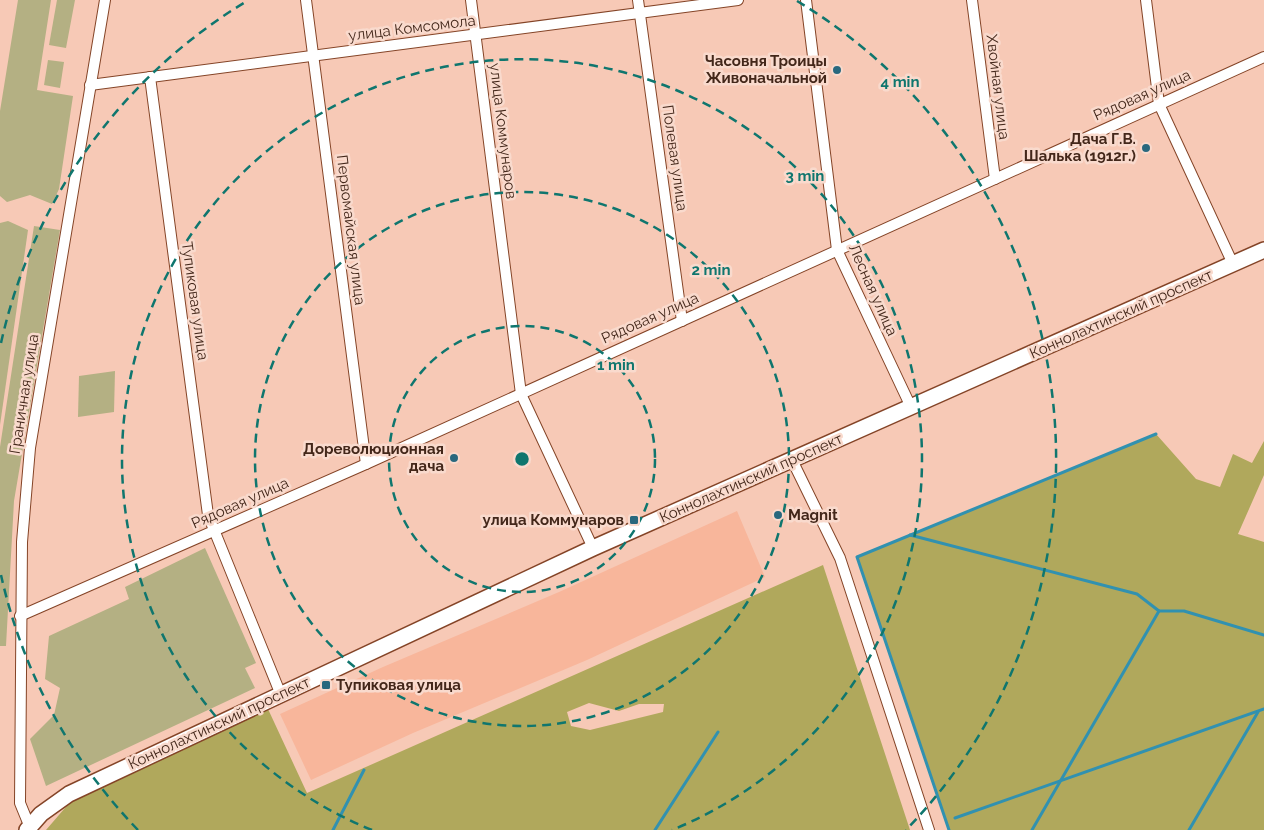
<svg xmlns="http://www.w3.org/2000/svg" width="1264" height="830" viewBox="0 0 1264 830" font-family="Raleway,sans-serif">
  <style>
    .built { fill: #f8b69b }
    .green { fill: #b4b083 }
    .forest { fill: #b0a85c; fill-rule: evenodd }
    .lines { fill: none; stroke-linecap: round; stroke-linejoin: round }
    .stream { stroke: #3191b0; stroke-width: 3 }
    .street-casing { stroke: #844427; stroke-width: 12 }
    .secondary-casing { stroke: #844427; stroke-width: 18 }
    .street { stroke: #fff; stroke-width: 10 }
    .secondary { stroke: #fff; stroke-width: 15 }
    .ring { fill: none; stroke: #0f766e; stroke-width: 2.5; stroke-dasharray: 9 6 }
    .poi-dot { fill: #29687e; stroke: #f9dacd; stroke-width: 2 }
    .labels { text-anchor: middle; stroke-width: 5; stroke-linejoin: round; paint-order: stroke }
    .street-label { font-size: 15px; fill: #43271a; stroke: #f9dacd }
    .poi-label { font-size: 15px; font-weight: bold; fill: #43271a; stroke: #f9dacd; text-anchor: end }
    .centre { fill: #0f766e; stroke: #f9dacd; stroke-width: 2.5 }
    .ring-label { font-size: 15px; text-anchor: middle; font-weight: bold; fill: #0f766e; stroke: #f9dacd; stroke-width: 5; stroke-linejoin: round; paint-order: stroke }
  </style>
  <rect width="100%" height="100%" fill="#f7c9b6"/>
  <!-- built -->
  <path class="built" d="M737 511 765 577 587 660 413 733 311 780 280 714 383 667 559 592Z"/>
  <!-- green -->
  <g class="green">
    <path d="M18 0H51L37 90 73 96 59 189 52 204 30 195 7 202 0 196V111Z"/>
    <path d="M57 0H75L66 48 49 45Z"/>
    <path d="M48 60 64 62 60 88 44 85Z"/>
    <path d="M8 221 28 230 0 425V223Z"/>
    <path d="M34 226 60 230 14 501 6 646H0V447Z"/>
    <path d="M115 371 114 412 78 417 79 376Z"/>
    <path d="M205 548 256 663 245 668 255 688 46 786 30 739 54 715 60 688 45 679 49 636 129 599 125 587Z"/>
  </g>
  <!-- forest -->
  <g class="forest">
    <path d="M1156 434 1196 479 1220 487 1233 454 1252 463 1264 441V475L1238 534 1264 542V830H949L857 557Z"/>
    <path d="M823 565 910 830H46L71 801 268 709 307 793ZM589 703 619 711 639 704H664L663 712 590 730 571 726 567 712Z"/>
  </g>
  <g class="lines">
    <!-- stream -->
    <g class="stream">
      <path d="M910 535 1137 594 1159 611"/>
      <path d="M955 818 1264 709"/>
      <path d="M333 830 364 770"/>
      <path d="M655 830 718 732"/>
      <path d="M949 830 857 557 1156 434"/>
      <path d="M1032 830 1159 611H1184L1264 635"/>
      <path d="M1189 830 1258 712"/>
    </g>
    <!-- street casing -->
    <g class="street-casing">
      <g id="street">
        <path d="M306 0 366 464"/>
        <path d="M471 0 521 394 593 548"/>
        <path d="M638 0 682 321"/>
        <path d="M806 0 837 250 911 407"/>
        <path d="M972 0 995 179"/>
        <path d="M1146 0 1159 104 1233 264"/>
        <path d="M150 77 208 515 281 695"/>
        <path d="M90 85 738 0"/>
        <path d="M792 460 840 558 929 830"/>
        <path d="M20 616 366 464 1264 57"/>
        <path d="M29 825 20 803 22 542 30 448 105 0"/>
      </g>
    </g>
    <!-- secondary casing -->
    <g class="secondary-casing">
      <path id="secondary" d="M27 830 41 814 69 794 593 548 1264 250"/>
    </g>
    <!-- street -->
    <use href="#street" class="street"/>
    <!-- secondary -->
    <use href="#secondary" class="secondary"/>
  </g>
  <!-- distance rings -->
  <g class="ring">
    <circle cx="522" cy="459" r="133"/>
    <circle cx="522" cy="459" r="267"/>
    <path d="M372 830A400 400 0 1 1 672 830"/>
    <path d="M138 830A534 534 0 0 1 1 575M1 343A534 534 0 0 1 247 1M797 1A534 534 0 0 1 906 830"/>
  </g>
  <!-- markers -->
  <g class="poi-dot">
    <circle cx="837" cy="70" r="5"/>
    <circle cx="1146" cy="148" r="5"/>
    <circle cx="454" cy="458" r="5"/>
    <circle cx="778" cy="515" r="5"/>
    <rect x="629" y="515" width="10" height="10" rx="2.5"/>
    <rect x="321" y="680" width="10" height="10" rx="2.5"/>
  </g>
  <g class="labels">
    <!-- street labels -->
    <g class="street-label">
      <text transform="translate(412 28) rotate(-7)" y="5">улица Комсомола</text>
      <text transform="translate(998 87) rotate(83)" y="5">Хвойная улица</text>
      <text transform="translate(1142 95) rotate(-24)" y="5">Рядовая улица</text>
      <text transform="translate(503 131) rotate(83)" y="5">улица Коммунаров</text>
      <text transform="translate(675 158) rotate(82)" y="5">Полевая улица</text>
      <text transform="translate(351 230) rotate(83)" y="5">Первомайская улица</text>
      <text transform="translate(873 290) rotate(66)" y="5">Лесная улица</text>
      <text transform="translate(195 301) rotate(82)" y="5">Тупиковая улица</text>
      <text transform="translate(1121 314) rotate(-24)" y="5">Коннолахтинский проспект</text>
      <text transform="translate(650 318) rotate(-24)" y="5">Рядовая улица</text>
      <text transform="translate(24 394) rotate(-81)" y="5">Граничная улица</text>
      <text transform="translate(751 478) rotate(-24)" y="5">Коннолахтинский проспект</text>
      <text transform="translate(240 503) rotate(-24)" y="5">Рядовая улица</text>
      <text transform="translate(219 723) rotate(-25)" y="5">Коннолахтинский проспект</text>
    </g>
    <!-- poi labels -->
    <g class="poi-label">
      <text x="827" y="66">Часовня Троицы<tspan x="827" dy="17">Живоначальной</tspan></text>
      <text x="1136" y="144">Дача Г.В.<tspan x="1136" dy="17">Шалька (1912г.)</tspan></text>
      <text x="444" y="454">Дореволюционная<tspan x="444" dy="17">дача</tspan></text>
      <text x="788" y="520" text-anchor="start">Magnit</text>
      <text x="624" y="525">улица Коммунаров</text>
      <text x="336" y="690" text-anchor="start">Тупиковая улица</text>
    </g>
  </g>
  <circle cx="522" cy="459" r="8" class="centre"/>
  <g class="ring-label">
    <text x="900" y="87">4 min</text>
    <text x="805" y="181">3 min</text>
    <text x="711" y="275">2 min</text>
    <text x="616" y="370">1 min</text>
  </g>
</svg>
